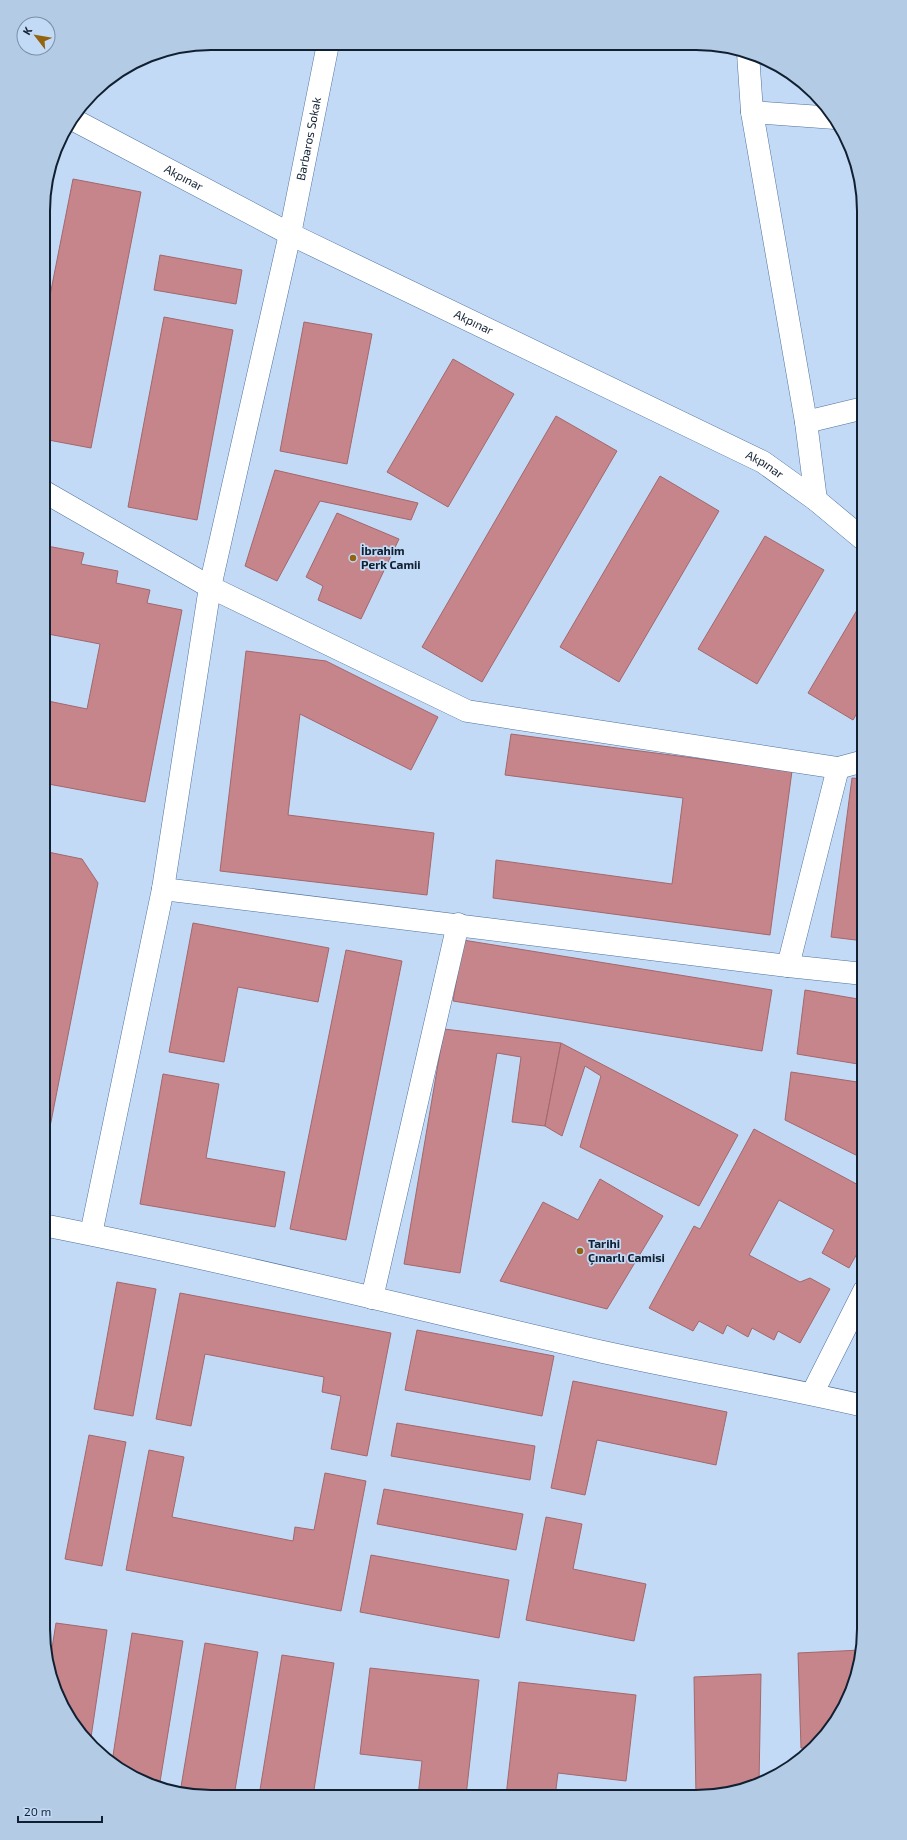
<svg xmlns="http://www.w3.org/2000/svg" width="907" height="1840" viewBox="0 0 907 1840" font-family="'Exo 2',sans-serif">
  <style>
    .building { fill: #c5858b; stroke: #a3676c }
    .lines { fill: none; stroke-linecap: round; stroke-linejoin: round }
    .minor-casing { stroke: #4e719c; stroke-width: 23 }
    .secondary-casing { stroke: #4e719c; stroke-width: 23 }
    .minor { stroke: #fff; stroke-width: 22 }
    .secondary { stroke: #fff; stroke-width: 22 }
    .poi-dot { fill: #936312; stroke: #c2daf6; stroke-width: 1.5 }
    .labels { text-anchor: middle; stroke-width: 3.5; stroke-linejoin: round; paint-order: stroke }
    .street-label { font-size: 12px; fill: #112031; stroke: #c2daf6 }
    .poi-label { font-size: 12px; font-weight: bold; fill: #112031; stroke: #c2daf6; text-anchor: start }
    .rim { fill: none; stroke: #112031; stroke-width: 2 }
  </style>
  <rect width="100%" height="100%" fill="#c2daf6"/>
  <!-- building -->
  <g class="building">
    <path d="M73 179 141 192 91 448 43 439V331Z"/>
    <path d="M160 255 242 270 236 304 154 290Z"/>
    <path d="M164 317 233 330 197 520 128 507Z"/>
    <path d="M304 322 372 334 347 464 280 451Z"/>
    <path d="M453 359 514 394 448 507 387 472Z"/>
    <path d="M556 416 617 451 482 682 422 647Z"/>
    <path d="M275 470 418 503 411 520 320 501 277 581 245 566Z"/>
    <path d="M660 476 719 511 619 682 560 647Z"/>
    <path d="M337 513 399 539 361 619 318 600 323 586 306 577Z"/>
    <path d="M43 533 50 535 47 546 84 553 81 564 118 571 116 583 150 590 147 603 182 610 145 802 43 783V700L87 709 100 644 43 633Z"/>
    <path d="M765 536 824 570 757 684 698 649Z"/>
    <path d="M860 605 864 608V701L853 720 808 693Z"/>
    <path d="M246 651 326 661 438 717 411 770 300 714 288 815 434 833 427 895 220 871Z"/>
    <path d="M511 734 792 771 770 935 493 898 496 860 672 884 683 798 505 775Z"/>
    <path d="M852 778 864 779V941L831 937Z"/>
    <path d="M43 851 82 859 98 883 47 1142 43 1144Z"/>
    <path d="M193 923 329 948 318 1002 238 987 224 1062 169 1052Z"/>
    <path d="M463 940 772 990 762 1051 453 1001Z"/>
    <path d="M346 950 402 961 346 1240 290 1229Z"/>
    <path d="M805 990 864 1000V1065L797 1054Z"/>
    <path d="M444 1029 561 1043 545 1126 512 1122 521 1057 497 1053 460 1273 404 1264Z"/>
    <path d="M561 1043 738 1135 699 1206 580 1147 601 1076 585 1066 562 1136 545 1126Z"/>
    <path d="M791 1072 864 1083V1159L785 1120Z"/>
    <path d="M163 1074 219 1084 206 1158 285 1172 275 1227 140 1204Z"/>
    <path d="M754 1129 864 1188V1241L849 1268 822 1253 834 1230 779 1200 749 1255 800 1282 810 1278 830 1289 800 1343 778 1331 774 1340 752 1328 748 1337 727 1325 723 1334 699 1321 693 1331 649 1308 694 1226 700 1229Z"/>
    <path d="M600 1179 663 1216 607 1309 500 1281 543 1202 578 1220Z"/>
    <path d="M117 1282 156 1289 133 1416 94 1409Z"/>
    <path d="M180 1293 391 1333 367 1456 331 1449 341 1396 322 1392 324 1377 205 1354 191 1426 156 1419Z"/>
    <path d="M417 1330 554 1356 542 1416 405 1390Z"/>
    <path d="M573 1381 727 1412 716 1465 597 1440 585 1495 551 1488Z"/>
    <path d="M397 1423 535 1446 530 1480 391 1456Z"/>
    <path d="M89 1435 126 1442 102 1566 65 1559Z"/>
    <path d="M149 1450 184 1457 172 1517 293 1541 295 1527 314 1530 325 1473 366 1481 341 1611 126 1570Z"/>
    <path d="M384 1489 523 1514 516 1550 377 1524Z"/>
    <path d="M546 1517 582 1524 573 1569 646 1584 634 1641 526 1620Z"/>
    <path d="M371 1555 509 1580 499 1638 360 1612Z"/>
    <path d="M56 1623 107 1630 90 1744 72 1722 52 1683 49 1667Z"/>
    <path d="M132 1633 183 1641 159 1788 147 1784 112 1762Z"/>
    <path d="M205 1643 258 1652 234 1796H189L180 1793Z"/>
    <path d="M861 1650 851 1693 829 1731 811 1748H801L798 1653Z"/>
    <path d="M282 1655 334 1663 313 1796H259Z"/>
    <path d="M370 1668 479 1680 466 1796H418L422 1761 360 1754Z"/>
    <path d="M761 1674 759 1783 750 1788 696 1797 694 1677Z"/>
    <path d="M519 1682 636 1695 626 1781 558 1773 555 1797 506 1796Z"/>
  </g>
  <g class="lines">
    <!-- minor casing -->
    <g class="minor-casing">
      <g id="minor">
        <path d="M748 53 752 112 806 422 816 500"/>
        <path d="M752 112 835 118"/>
        <path d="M806 422 864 408"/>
        <path d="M43 491 210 587 467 711 838 768 864 761"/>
        <path d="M163 889 788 966 838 768"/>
        <path d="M788 966 864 974"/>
        <path d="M43 1225C231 1262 417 1309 603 1352 690 1371 777 1386 864 1406"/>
        <path id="s1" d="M91 1234 163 889 210 587 290 234 328 44"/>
        <path d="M372 1298 458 924"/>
        <path d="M812 1394 864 1291"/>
      </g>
    </g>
    <!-- secondary casing -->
    <g class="secondary-casing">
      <g id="secondary">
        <path id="s2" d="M74 120 290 234 763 462 816 500 864 540"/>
      </g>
    </g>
    <!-- minor -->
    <use href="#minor" class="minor"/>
    <!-- secondary -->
    <use href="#secondary" class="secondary"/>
  </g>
  <!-- markers -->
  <g class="poi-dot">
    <circle cx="353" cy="558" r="4"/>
    <circle cx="580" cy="1251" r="4"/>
  </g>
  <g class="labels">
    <!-- street labels -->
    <g class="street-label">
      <text dy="4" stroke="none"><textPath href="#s1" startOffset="1117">Barbaros Sokak</textPath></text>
      <text dy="4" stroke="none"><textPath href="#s2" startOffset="124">Akpınar</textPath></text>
      <text dy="4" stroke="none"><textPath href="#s2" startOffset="448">Akpınar</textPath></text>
      <text dy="4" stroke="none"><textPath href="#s2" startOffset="772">Akpınar</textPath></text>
    </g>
    <!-- poi labels -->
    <g class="poi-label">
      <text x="361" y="555">İbrahim<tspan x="361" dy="14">Perk Camii</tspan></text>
      <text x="588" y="1248">Tarihi<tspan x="588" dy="14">Çınarlı Camisi</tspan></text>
    </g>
  </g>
  <!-- crop -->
  <path d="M0 0H907V1840H0ZM211 50H696A161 161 0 0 1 857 211V1629A161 161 0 0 1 696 1790H211A161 161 0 0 1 50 1629V211A161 161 0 0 1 211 50Z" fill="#b4cbe6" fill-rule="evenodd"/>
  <path class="rim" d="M211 50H696A161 161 0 0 1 857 211V1629A161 161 0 0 1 696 1790H211A161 161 0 0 1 50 1629V211A161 161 0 0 1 211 50Z"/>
  <!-- north arrow -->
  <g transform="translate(36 36) rotate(301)"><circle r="19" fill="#c2daf6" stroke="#7b90a7"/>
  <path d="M0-3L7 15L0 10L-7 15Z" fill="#936312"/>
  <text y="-6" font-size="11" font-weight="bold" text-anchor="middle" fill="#112031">K</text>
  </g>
  <!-- scale -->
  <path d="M18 1816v6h84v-6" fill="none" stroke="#112031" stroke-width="2"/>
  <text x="24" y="1816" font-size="12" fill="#112031" stroke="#c2daf6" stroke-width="3" paint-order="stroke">20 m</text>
</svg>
